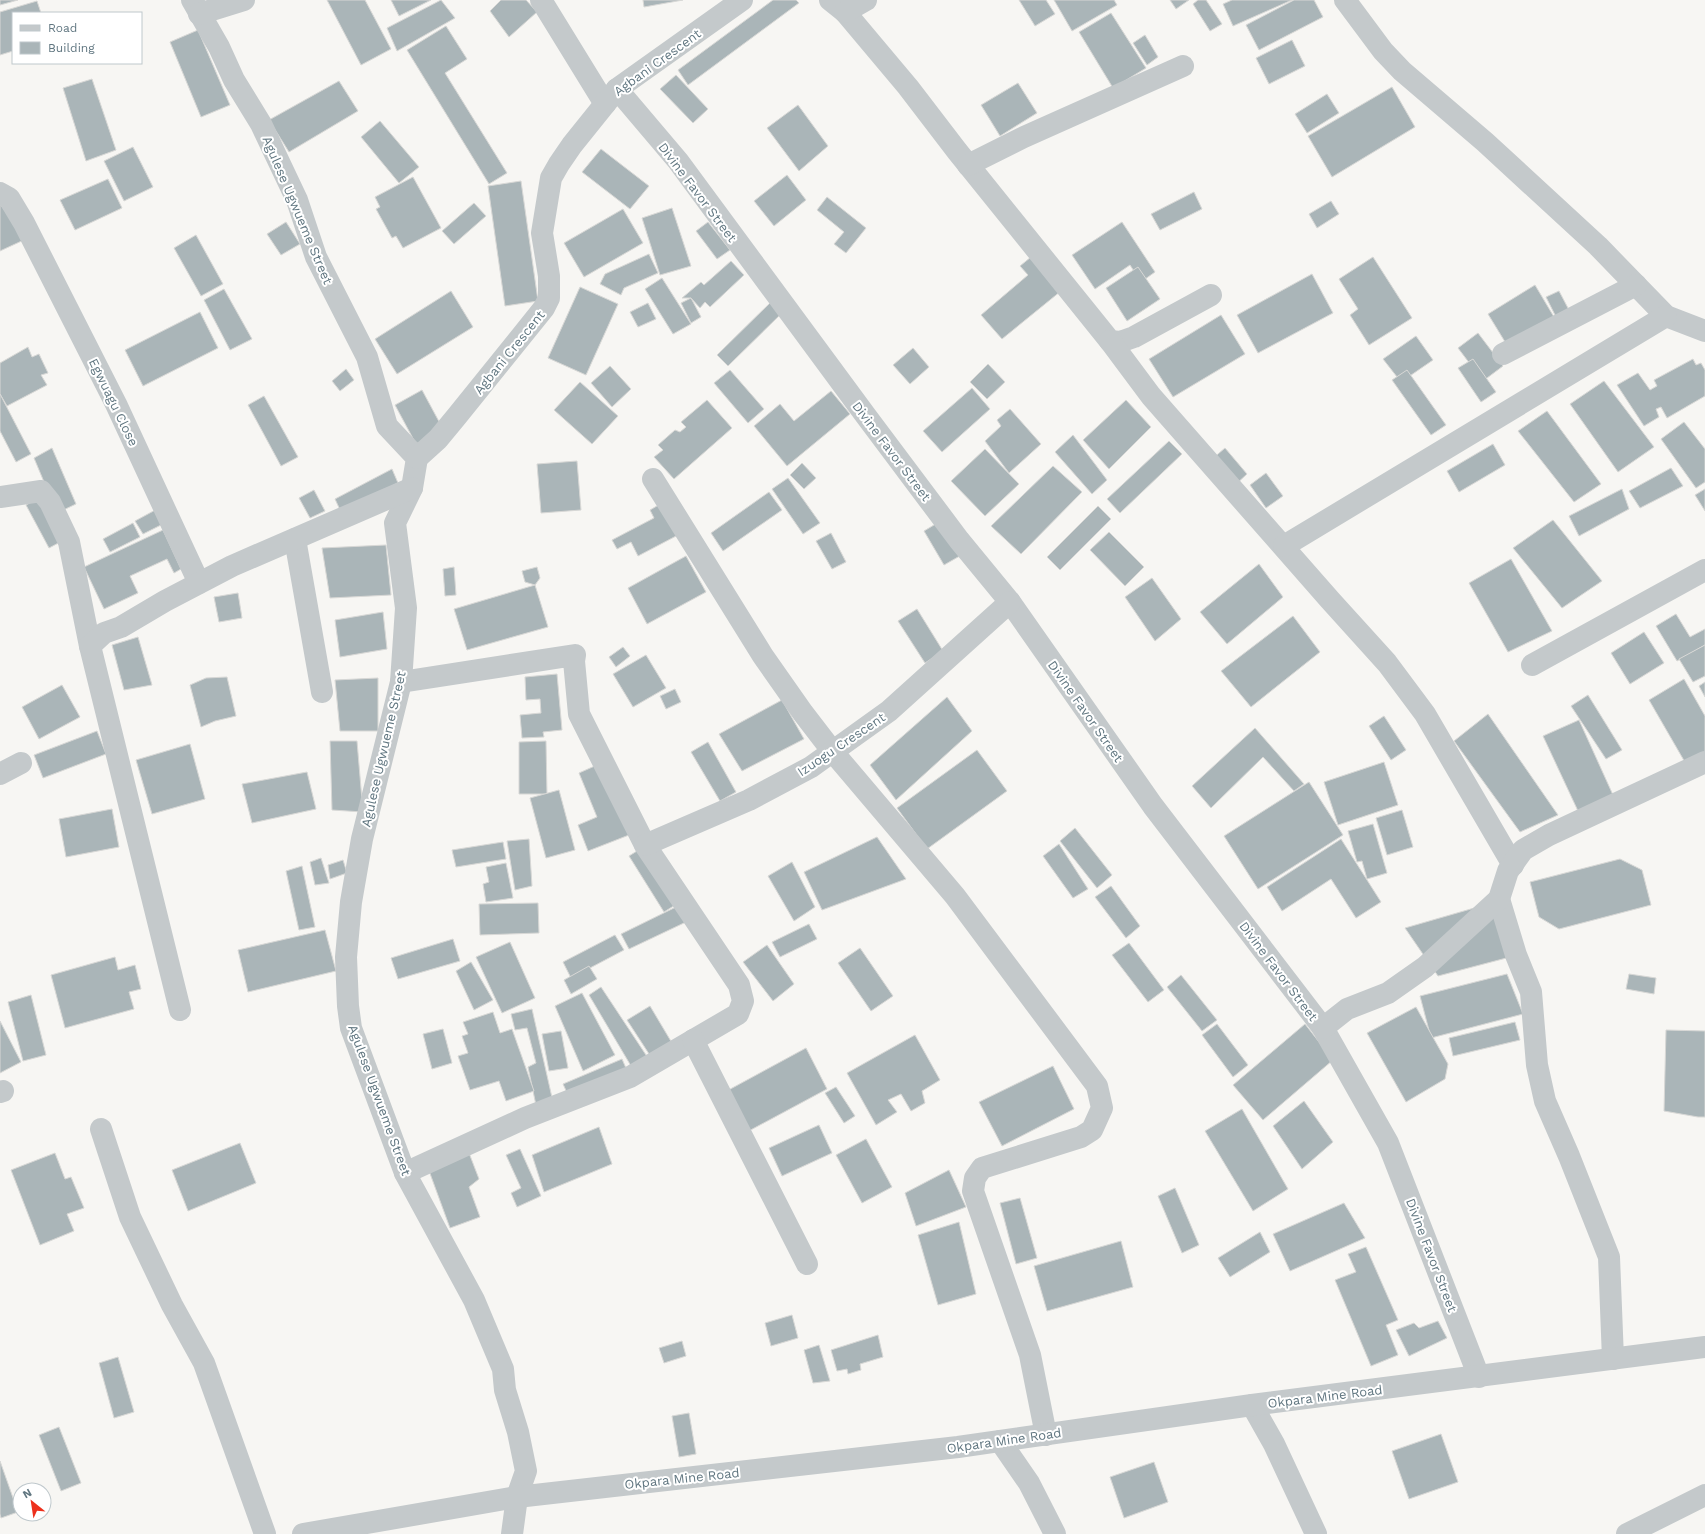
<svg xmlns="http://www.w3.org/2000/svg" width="1705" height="1534" viewBox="0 0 1705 1534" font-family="'Work Sans',sans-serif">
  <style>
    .building { fill: #aab5b8; stroke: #d8d8d6 }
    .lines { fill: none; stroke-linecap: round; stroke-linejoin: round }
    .minor { stroke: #c4c9cb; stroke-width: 22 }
    .labels { text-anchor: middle; stroke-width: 4; stroke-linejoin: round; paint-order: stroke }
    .street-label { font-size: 13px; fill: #607680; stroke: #fff }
  </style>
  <rect width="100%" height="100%" fill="#f7f6f3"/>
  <!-- building -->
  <g class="building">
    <path d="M0 0H18L0 5Z"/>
    <path d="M327 0H365L391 49 361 65Z"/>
    <path d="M391 0H431L399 16Z"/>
    <path d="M441 0 455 18 397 51 387 28Z"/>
    <path d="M501 0H526L537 12 509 37 490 11Z"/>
    <path d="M643 0H683L644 7Z"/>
    <path d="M773 0H796L799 3 688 85 678 70Z"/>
    <path d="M1019 0H1046L1055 14 1035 26Z"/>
    <path d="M1054 0H1114L1117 5 1072 31Z"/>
    <path d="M1170 0H1189L1176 9Z"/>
    <path d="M1198 0H1206L1222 24 1210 31 1193 4Z"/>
    <path d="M1232 0H1292L1233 26 1223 4Z"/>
    <path d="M1294 0H1314L1323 17 1259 50 1246 25Z"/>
    <path d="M37 1 41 13H13V51L0 55V12Z"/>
    <path d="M1111 13 1146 68 1113 88 1079 32Z"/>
    <path d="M446 26 467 59 445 73 507 173 489 184 407 50Z"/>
    <path d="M198 30 230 105 201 117 170 42Z"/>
    <path d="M1145 35 1158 57 1147 65 1133 43Z"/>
    <path d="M1292 40 1305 66 1269 84 1256 58Z"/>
    <path d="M676 75 708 109 693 123 660 89Z"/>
    <path d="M92 79 116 150 86 161 63 88Z"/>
    <path d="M339 81 358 111 289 152 269 120Z"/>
    <path d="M1018 83 1037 113 1000 136 981 105Z"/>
    <path d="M1392 87 1415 127 1332 177 1308 136Z"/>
    <path d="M1327 94 1339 113 1307 133 1295 114Z"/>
    <path d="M798 105 828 146 799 171 767 128Z"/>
    <path d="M380 121 419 167 399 183 361 137Z"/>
    <path d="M133 147 153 187 124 201 104 161Z"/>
    <path d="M601 149 649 186 630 209 582 172Z"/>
    <path d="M787 175 806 200 774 226 754 201Z"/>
    <path d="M413 177 441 228 403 248 396 236 392 238 376 209 380 207 375 197Z"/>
    <path d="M108 179 122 208 75 230 60 200Z"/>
    <path d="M521 181 538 301 505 306 488 186Z"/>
    <path d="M1194 192 1202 209 1160 230 1151 214Z"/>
    <path d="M827 197 866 228 846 253 834 244 844 232 817 210Z"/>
    <path d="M1331 201 1339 214 1317 228 1309 214Z"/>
    <path d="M474 203 486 216 454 244 442 231Z"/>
    <path d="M0 204 26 239 0 251Z"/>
    <path d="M672 208 691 266 660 275 642 218Z"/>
    <path d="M623 209 643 243 584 277 564 243Z"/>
    <path d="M286 222 300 244 281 255 267 234Z"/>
    <path d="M708 222 730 250 717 259 696 231Z"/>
    <path d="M1122 222 1155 272 1141 282 1130 265 1095 289 1072 255Z"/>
    <path d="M196 235 223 284 201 296 174 248Z"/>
    <path d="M649 254 658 273 624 288 621 295 600 284 605 274Z"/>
    <path d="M1031 257 1061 291 1002 339 981 315 1028 275 1020 266Z"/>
    <path d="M1373 257 1412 318 1369 345 1350 315 1358 309 1339 279Z"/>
    <path d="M731 261 744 275 710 307 705 302 700 308 691 298H682L701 282 704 285Z"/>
    <path d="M1138 267 1160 299 1127 321 1106 288Z"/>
    <path d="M1312 274 1333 313 1258 353 1237 315Z"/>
    <path d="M662 278 691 324 673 334 645 289Z"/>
    <path d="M1535 285 1557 322 1510 350 1488 314Z"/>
    <path d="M580 287 618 304 586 375 548 358Z"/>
    <path d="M224 289 252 339 230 350 204 300Z"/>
    <path d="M451 291 473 327 397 374 375 339Z"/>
    <path d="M1559 291 1569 310 1556 317 1546 297Z"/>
    <path d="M691 298 701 317 691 323 681 303Z"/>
    <path d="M772 301 783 312 728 366 717 355Z"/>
    <path d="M648 303 656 319 638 327 630 312Z"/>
    <path d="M200 312 218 348 143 386 125 350Z"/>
    <path d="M1221 315 1245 354 1173 397 1149 359Z"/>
    <path d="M1478 333 1503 366 1483 381 1458 348Z"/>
    <path d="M1416 336 1433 360 1401 382 1383 359Z"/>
    <path d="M28 347 32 357 39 354 48 373 41 375 47 385 7 406 0 394V363Z"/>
    <path d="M913 348 929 367 910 384 893 365Z"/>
    <path d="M1473 359 1496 392 1481 402 1458 368Z"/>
    <path d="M1693 359 1696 365 1701 363 1705 370V396L1667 418 1661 407 1656 409 1659 417 1644 426 1617 385 1638 373 1650 390 1657 386 1654 380Z"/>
    <path d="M988 364 1005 382 987 399 970 382Z"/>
    <path d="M610 366 631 389 612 407 591 383Z"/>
    <path d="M346 369 354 380 340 391 332 381Z"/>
    <path d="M730 370 764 409 748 423 714 383Z"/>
    <path d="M1407 370 1446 425 1431 435 1392 380Z"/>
    <path d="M1604 381 1654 447 1618 472 1570 404Z"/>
    <path d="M580 382 618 416 592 444 554 410Z"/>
    <path d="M972 388 990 409 942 452 923 431Z"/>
    <path d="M422 390 443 429 416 444 395 405Z"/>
    <path d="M831 391 850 414 787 466 754 426 780 404 794 421Z"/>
    <path d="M0 394 31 454 16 462 0 431Z"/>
    <path d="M264 396 298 457 281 466 248 405Z"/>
    <path d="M707 400 732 428 674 479 654 457 663 450 658 445 675 430 680 432 686 427 681 422Z"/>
    <path d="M1126 400 1151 427 1109 469 1083 440Z"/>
    <path d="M1010 409 1041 444 1009 473 985 441 1001 426 997 420Z"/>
    <path d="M1547 411 1601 484 1574 502 1518 431Z"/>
    <path d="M1684 422 1705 449V482L1696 488 1661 439Z"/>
    <path d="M1073 435 1107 480 1092 494 1055 452Z"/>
    <path d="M1169 441 1182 454 1120 513 1107 499Z"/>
    <path d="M1493 444 1505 465 1459 492 1447 471Z"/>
    <path d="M52 448 76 504 57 513 34 458Z"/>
    <path d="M1225 448 1247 474 1234 486 1211 460Z"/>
    <path d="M985 449 1019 484 985 516 951 481Z"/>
    <path d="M577 461 581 510 541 513 537 464Z"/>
    <path d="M802 463 816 478 804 489 790 475Z"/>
    <path d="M1053 466 1082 492 1021 554 991 526Z"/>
    <path d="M1671 468 1683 486 1640 508 1629 491Z"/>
    <path d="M392 469 398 483 341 512 335 499Z"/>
    <path d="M1266 473 1283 496 1266 508 1250 485Z"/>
    <path d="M788 478 820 523 803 534 772 489Z"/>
    <path d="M1622 489 1629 509 1579 536 1569 516Z"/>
    <path d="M1705 489V511L1695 495Z"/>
    <path d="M314 490 325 511 310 518 299 498Z"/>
    <path d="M769 492 782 510 723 551 711 533Z"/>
    <path d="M41 497 64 540 49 548 26 505Z"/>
    <path d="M662 503 678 535 638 556 631 542 617 549 612 540 654 518 650 510Z"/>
    <path d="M1098 506 1111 519 1060 570 1047 557Z"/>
    <path d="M159 508 167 522 143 534 135 521Z"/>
    <path d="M944 519 965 553 944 565 924 531Z"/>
    <path d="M1553 520 1602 581 1562 608 1513 548Z"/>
    <path d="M133 523 140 537 110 552 103 539Z"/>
    <path d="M163 530 181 569 174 573 167 559 130 576 138 593 104 609 84 567Z"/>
    <path d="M1109 532 1144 567 1125 586 1090 550Z"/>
    <path d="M831 533 846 562 832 569 816 541Z"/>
    <path d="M386 545 391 595 330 598 322 548Z"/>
    <path d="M686 556 706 592 647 624 628 588Z"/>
    <path d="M1511 559 1552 631 1508 652 1469 583Z"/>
    <path d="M1259 564 1283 597 1227 644 1200 612Z"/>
    <path d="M454 567 456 595 445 596 443 569Z"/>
    <path d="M537 567 540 578 535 585 525 582 522 571Z"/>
    <path d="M1152 578 1181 619 1155 641 1125 597Z"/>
    <path d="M535 585 548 627 467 650 454 609Z"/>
    <path d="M238 593 242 618 219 622 214 597Z"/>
    <path d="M917 609 943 651 925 663 898 621Z"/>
    <path d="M383 612 387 649 340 657 335 620Z"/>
    <path d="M1676 614 1690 637 1705 629V645L1677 661 1656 626Z"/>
    <path d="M1293 616 1320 652 1251 707 1221 671Z"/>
    <path d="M1644 632 1664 663 1630 684 1611 653Z"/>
    <path d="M138 637 152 685 124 690 112 645Z"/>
    <path d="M1705 645V676L1693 682 1679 659Z"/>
    <path d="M623 647 630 656 616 667 609 657Z"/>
    <path d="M646 655 666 688 633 707 613 674Z"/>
    <path d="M557 674 562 730 543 732 544 737 522 738 520 715 541 713 540 699 526 700 525 677Z"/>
    <path d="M227 677 236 716 215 721 201 727 190 685 206 678Z"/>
    <path d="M378 678V731H340L335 680Z"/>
    <path d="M1684 679 1705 716V753L1686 764 1649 700Z"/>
    <path d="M1705 682V697L1699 686Z"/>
    <path d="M62 685 80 717 39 739 22 707Z"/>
    <path d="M675 689 681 702 666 709 660 696Z"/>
    <path d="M1588 695 1622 750 1606 759 1571 706Z"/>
    <path d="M947 697 972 731 896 800 870 765Z"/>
    <path d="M782 700 804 739 742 771 719 734Z"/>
    <path d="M1488 714 1558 815 1520 832 1454 741Z"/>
    <path d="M1384 716 1406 750 1391 760 1369 726Z"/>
    <path d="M1579 720 1613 795 1578 811 1543 736Z"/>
    <path d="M1255 728 1304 784 1294 791 1263 757 1211 808 1192 786Z"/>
    <path d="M97 731 106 754 43 778 34 755Z"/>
    <path d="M330 741H357L363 812 332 810Z"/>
    <path d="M546 741 547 794H519V742Z"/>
    <path d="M708 742 736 792 720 801 691 752Z"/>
    <path d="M190 744 205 799 152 814 136 760Z"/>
    <path d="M977 750 1007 791 927 849 897 808Z"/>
    <path d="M1384 762 1398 805 1338 825 1324 782Z"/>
    <path d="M597 765 629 835 588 851 578 825 597 817 579 773Z"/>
    <path d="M307 772 316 809 252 823 242 784Z"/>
    <path d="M1309 782 1343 835 1258 889 1224 836Z"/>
    <path d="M559 790 575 850 546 858 530 798Z"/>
    <path d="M112 809 119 847 66 857 59 819Z"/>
    <path d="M1402 810 1413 847 1387 855 1376 818Z"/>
    <path d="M1373 824 1387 873 1367 879 1362 861 1357 862 1348 831Z"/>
    <path d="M1075 828 1112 875 1097 888 1060 841Z"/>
    <path d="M877 837 906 879 822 910 804 872Z"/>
    <path d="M529 839 532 886 515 890 507 841Z"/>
    <path d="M1341 839 1381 902 1356 918 1331 879 1282 911 1267 887Z"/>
    <path d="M503 842 506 859 456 867 452 850Z"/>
    <path d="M1059 844 1088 889 1073 898 1043 856Z"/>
    <path d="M645 846 680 902 664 912 629 856Z"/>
    <path d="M321 858 329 883 315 885 310 862Z"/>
    <path d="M1620 859 1642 870 1651 905 1559 929 1539 917 1530 882Z"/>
    <path d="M343 860 347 873 330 879 328 865Z"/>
    <path d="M792 862 815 907 794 921 768 876Z"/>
    <path d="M506 863 513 898 486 902 483 884 489 882 486 867Z"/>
    <path d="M302 866 315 927 299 930 286 871Z"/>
    <path d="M1111 886 1140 926 1126 938 1095 897Z"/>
    <path d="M1495 902 1514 956 1438 976 1405 928Z"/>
    <path d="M538 903 539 933 480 935 479 904Z"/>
    <path d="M678 906 686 922 629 949 621 934Z"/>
    <path d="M809 924 817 939 780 957 772 942Z"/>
    <path d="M325 930 336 971 248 992 238 950Z"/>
    <path d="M615 935 624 950 571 978 563 962Z"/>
    <path d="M453 939 460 961 398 979 391 958Z"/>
    <path d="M510 942 535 998 502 1013 476 957Z"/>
    <path d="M1129 943 1164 990 1148 1002 1112 955Z"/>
    <path d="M767 945 794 984 773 1001 743 962Z"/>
    <path d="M860 948 893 996 871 1011 838 963Z"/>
    <path d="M115 957 118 970 135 965 141 989 129 992 134 1009 65 1028 51 975Z"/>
    <path d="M471 962 493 1000 474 1010 456 971Z"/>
    <path d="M589 966 597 979 571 994 564 980Z"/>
    <path d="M1507 974 1523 1014 1431 1038 1420 996Z"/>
    <path d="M1629 974 1656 978 1654 994 1626 989Z"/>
    <path d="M1181 975 1217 1020 1202 1031 1167 987Z"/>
    <path d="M601 987 650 1061 634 1071 589 995Z"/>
    <path d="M582 993 615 1055 583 1071 555 1006Z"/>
    <path d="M31 995 46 1055 23 1061 8 1002Z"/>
    <path d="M650 1006 675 1048 653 1060 627 1020Z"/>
    <path d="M1416 1007 1448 1064 1445 1079 1406 1102 1367 1033Z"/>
    <path d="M532 1009 553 1102 537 1110 528 1067 536 1063 527 1028 515 1030 511 1014Z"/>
    <path d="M493 1012 500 1033 512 1029 534 1091 506 1101 499 1081 470 1090 458 1056 468 1053 462 1036 468 1034 463 1022Z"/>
    <path d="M0 1021 21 1062 0 1073Z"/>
    <path d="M1515 1022 1520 1040 1453 1056 1449 1038Z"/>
    <path d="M1217 1024 1248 1065 1233 1077 1202 1035Z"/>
    <path d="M1305 1024 1333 1060 1263 1120 1233 1085Z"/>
    <path d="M443 1029 452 1063 432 1069 423 1034Z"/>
    <path d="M1666 1030 1705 1031V1117H1698L1664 1111Z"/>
    <path d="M561 1031 568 1068 549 1071 542 1034Z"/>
    <path d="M915 1035 940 1080 922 1091 925 1103 911 1111 901 1094 888 1100 897 1112 876 1125 847 1073Z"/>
    <path d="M806 1048 827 1089 745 1133 723 1093Z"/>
    <path d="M622 1059 629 1075 569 1097 563 1084Z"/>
    <path d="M1053 1066 1074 1109 1002 1146 979 1102Z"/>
    <path d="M836 1087 855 1116 844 1123 825 1093Z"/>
    <path d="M1304 1101 1333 1142 1302 1169 1273 1126Z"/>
    <path d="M1242 1109 1288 1189 1253 1211 1205 1131Z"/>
    <path d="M819 1125 832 1153 782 1176 769 1148Z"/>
    <path d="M599 1127 612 1164 544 1192 532 1155Z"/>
    <path d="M866 1139 892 1187 862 1203 836 1155Z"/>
    <path d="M240 1143 256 1183 188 1211 172 1170Z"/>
    <path d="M520 1149 541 1196 517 1207 511 1193 521 1188 506 1155Z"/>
    <path d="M55 1153 65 1179 71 1177 84 1208 67 1214 74 1231 40 1245 11 1170Z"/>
    <path d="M469 1153 479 1179 469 1187 480 1217 450 1228 428 1168Z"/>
    <path d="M949 1170 966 1207 916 1226 905 1193Z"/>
    <path d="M1175 1188 1199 1245 1182 1253 1158 1196Z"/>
    <path d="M1020 1198 1037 1258 1016 1264 1000 1203Z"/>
    <path d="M1344 1203 1365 1238 1290 1271 1273 1234Z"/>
    <path d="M959 1222 976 1294 938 1305 918 1235Z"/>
    <path d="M1260 1232 1270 1252 1230 1277 1218 1258Z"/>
    <path d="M1121 1241 1133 1287 1047 1311 1034 1266Z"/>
    <path d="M1366 1247 1398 1320 1386 1325 1398 1355 1371 1366 1335 1280 1356 1272 1348 1254Z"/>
    <path d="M792 1315 798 1338 771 1346 765 1323Z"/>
    <path d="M1438 1321 1447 1338 1409 1356 1396 1330 1414 1323 1419 1328Z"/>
    <path d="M878 1335 883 1357 860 1364 861 1370 848 1374 847 1369 837 1371 831 1350Z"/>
    <path d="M682 1341 686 1356 664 1363 659 1348Z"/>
    <path d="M819 1345 830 1381 813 1383 804 1350Z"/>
    <path d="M118 1357 134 1412 114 1418 99 1363Z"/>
    <path d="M689 1413 696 1454 679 1457 672 1416Z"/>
    <path d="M59 1427 81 1483 61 1491 39 1435Z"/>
    <path d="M1441 1434 1458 1482 1409 1499 1392 1451Z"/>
    <path d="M0 1461 18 1512 1 1518 0 1514Z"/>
    <path d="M1154 1462 1168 1502 1124 1518 1110 1477Z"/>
  </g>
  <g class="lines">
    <!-- minor -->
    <g class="minor">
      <path d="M192 0 219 47 234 80 261 124 297 200 316 257 367 357 387 426 417 458 412 488 395 523 406 608 401 682 362 839 351 902 346 957 348 1006 351 1028 405 1173 474 1300 503 1369 505 1390 518 1432 526 1471 517 1497 512 1534"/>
      <path d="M541 0 605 104"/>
      <path d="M830 0 845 12 908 87 957 151 1110 341 1120 342 1134 337 1211 295"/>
      <path d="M1345 0 1383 51 1402 71 1485 142 1598 246 1666 316 1705 331"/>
      <path d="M845 12 866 0"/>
      <path d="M199 14 244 0"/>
      <path d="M617 89 678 161 866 416 959 540 1010 602 1153 806 1323 1028 1388 1143 1479 1377"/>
      <path d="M968 165 1024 137 1183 66"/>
      <path d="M0 193 9 198 24 223 116 404 199 583"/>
      <path d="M1110 341 1151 396 1330 600 1387 663 1425 714 1513 865"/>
      <path d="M1503 354 1636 285"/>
      <path d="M417 458 438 439 457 416 544 308 549 298V276L542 233 551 178 559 164 572 145 617 89 742 0"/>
      <path d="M653 479 763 656 803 713 833 752 955 896 1097 1086 1102 1108 1092 1130 1081 1137 982 1168 975 1178 973 1191 1030 1355 1046 1435"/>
      <path d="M0 497 41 491 50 502 69 542 90 646"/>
      <path d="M295 539 322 692"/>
      <path d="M1284 546 1666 316"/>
      <path d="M1532 665 1705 570"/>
      <path d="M401 682 575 655 574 661 579 714 645 845 739 985 743 1001 738 1014 630 1077 525 1118 405 1173"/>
      <path d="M0 774 21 763"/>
      <path d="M645 845 749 800 811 767 889 711 1010 602"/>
      <path d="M1499 899 1516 955 1531 992 1537 1065 1545 1101 1569 1156 1609 1257 1613 1359"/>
      <path d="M180 1010 90 646 104 633 121 627 165 601 232 566 412 488"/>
      <path d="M1323 1028 1347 1009 1388 993 1425 967 1499 899 1508 871 1523 850 1549 835 1705 762"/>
      <path d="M693 1040 807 1264"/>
      <path d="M0 1092 3 1091"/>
      <path d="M101 1129 130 1217 172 1305 204 1363 265 1534"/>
      <path d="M1252 1405 1274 1444 1316 1534"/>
      <path d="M1000 1441 1029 1483 1055 1534"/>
      <path d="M303 1534 517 1497 958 1447 1252 1405 1705 1347"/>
      <path d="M1627 1534 1705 1495"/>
    </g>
  </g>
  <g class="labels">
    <!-- street labels -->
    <g class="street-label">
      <text transform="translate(657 62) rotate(-36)" y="5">Agbani Crescent</text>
      <text transform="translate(698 192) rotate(53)" y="5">Divine Favor Street</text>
      <text transform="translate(298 210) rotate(67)" y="5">Agulese Ugwueme Street</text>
      <text transform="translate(509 352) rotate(-51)" y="5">Agbani Crescent</text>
      <text transform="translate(114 402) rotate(64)" y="5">Egwuagu Close</text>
      <text transform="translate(892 451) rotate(53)" y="5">Divine Favor Street</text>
      <text transform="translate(1086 711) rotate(55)" y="5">Divine Favor Street</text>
      <text transform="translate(841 744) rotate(-34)" y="5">Izuogu Crescent</text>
      <text transform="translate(383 749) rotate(-77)" y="5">Agulese Ugwueme Street</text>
      <text transform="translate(1279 971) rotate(53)" y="5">Divine Favor Street</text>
      <text transform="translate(380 1100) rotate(70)" y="5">Agulese Ugwueme Street</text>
      <text transform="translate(1432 1255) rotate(69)" y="5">Divine Favor Street</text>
      <text transform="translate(1325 1396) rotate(-7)" y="5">Okpara Mine Road</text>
      <text transform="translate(1004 1440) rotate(-8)" y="5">Okpara Mine Road</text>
      <text transform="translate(682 1478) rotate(-6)" y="5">Okpara Mine Road</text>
    </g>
  </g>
  <!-- legend -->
  <rect x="12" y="12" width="130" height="52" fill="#ffffff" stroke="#bfc8cc"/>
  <rect x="20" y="25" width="20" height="6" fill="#c4c9cb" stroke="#bfc8cc"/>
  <text x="48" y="32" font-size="12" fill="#607680">Road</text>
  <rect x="20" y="42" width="20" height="12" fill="#aab5b8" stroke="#bfc8cc"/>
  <text x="48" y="52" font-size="12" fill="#607680">Building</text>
  <!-- north arrow -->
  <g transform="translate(32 1502) rotate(330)"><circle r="19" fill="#ffffff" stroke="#bfc8cc"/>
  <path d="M0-3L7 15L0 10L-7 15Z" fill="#ed301c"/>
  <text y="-6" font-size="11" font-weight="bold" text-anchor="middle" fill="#607680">N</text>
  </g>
</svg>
